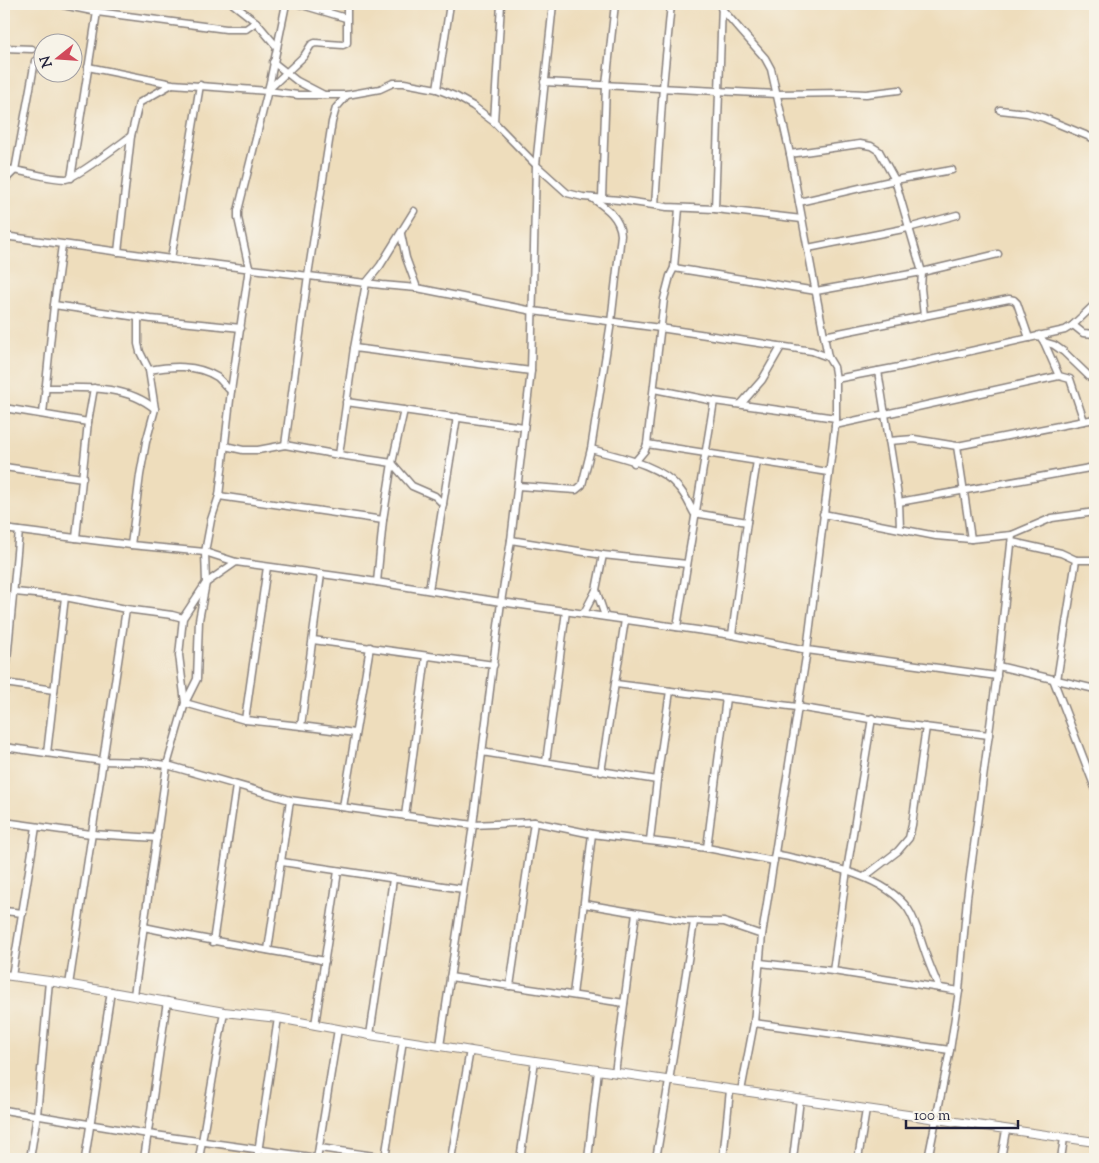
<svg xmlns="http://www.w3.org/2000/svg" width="1099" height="1163" viewBox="0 0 1099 1163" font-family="'Sorts Mill Goudy',serif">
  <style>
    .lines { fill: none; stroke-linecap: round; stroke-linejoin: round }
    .minor-casing { stroke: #88807c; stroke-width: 9 }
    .tertiary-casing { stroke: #88807c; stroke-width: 10 }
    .minor { stroke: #fff; stroke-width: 6 }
    .tertiary { stroke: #fff; stroke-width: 8 }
  </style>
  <rect width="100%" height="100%" fill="#f7f3e8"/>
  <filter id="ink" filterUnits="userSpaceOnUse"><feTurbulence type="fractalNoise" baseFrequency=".02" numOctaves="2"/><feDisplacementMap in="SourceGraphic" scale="10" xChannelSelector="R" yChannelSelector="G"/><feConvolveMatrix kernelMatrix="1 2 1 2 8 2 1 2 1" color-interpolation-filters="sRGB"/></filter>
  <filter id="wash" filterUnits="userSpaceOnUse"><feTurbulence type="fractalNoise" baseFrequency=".0096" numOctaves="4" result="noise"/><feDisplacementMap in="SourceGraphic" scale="20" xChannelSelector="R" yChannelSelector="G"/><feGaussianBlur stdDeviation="1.12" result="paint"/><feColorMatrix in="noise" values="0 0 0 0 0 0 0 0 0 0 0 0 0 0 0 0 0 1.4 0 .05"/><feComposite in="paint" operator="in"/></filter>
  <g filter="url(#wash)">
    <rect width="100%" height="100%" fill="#eeddbc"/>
  </g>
  <g filter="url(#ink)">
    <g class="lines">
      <!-- minor casing -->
      <g class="minor-casing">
        <g id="minor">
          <path d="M233 4 256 22 277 47"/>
          <path d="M299 4 346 18"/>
          <path d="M63 5 97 12 226 29H246L256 22"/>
          <path d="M721 8 765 58 771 69 790 154 828 357"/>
          <path d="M4 48 32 49"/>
          <path d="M273 62 297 81 324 95"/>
          <path d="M88 67 172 84 268 91 298 95H347L380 89 393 83H404L437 89 457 97 473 106 494 122 536 165 567 193 583 197 619 200 667 207 715 209 802 219"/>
          <path d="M544 82 777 94 844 93 866 94 899 90"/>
          <path d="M437 89 450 4"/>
          <path d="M268 90 304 56 311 45 315 43 343 45 347 43V4"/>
          <path d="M1000 110 1027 113 1044 118 1095 139"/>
          <path d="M494 122 501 4"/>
          <path d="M790 154 860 144 871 146 879 151 895 180 922 272 921 288 924 316"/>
          <path d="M4 169C25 170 45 179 66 179 76 178 120 144 131 136"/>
          <path d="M71 178 97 12"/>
          <path d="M4 181 15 170 35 61"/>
          <path d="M602 198 606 85 615 4"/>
          <path d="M799 202 895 180 952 170"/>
          <path d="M655 205 663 87 671 4"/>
          <path d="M715 209 722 4"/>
          <path d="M401 234 406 258 417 288"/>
          <path d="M4 236 171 259 382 285 417 288 533 311 660 328 812 351 828 357 834 367 836 379V418L807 650 762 935 754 1023 741 1091"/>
          <path d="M808 248 908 228 957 215"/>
          <path d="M118 252 131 136 139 103 172 84"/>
          <path d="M171 259 200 85"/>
          <path d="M674 268 816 291 922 272 998 254"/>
          <path d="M54 305 151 319 241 328"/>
          <path d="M1073 325 1083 333 1095 334"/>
          <path d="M1039 335 1044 342 1059 376 1070 379 1084 421 1095 419"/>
          <path d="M824 336 1009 299 1014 300 1017 303 1029 338"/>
          <path d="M1044 342 1054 345 1064 352 1095 382"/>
          <path d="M354 348 531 371"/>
          <path d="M149 370C171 366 196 364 217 377 222 381 226 387 231 391"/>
          <path d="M878 371 899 502 900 528"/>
          <path d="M836 379 899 367 1065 330 1073 325 1095 304"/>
          <path d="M45 388C82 388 126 384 155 409"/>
          <path d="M654 389 714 401 836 418"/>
          <path d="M346 402 524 427"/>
          <path d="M741 404 762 380 781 347"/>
          <path d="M4 408 88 422"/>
          <path d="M43 414 54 305 62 245"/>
          <path d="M835 425 1059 376"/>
          <path d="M889 441 914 439 957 446"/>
          <path d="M647 444 828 472"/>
          <path d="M285 445 308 275 332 122 336 108 347 95"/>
          <path d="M225 446 243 450H258L285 445 339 455 392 463 412 486 435 496 443 504"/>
          <path d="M591 449C618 457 659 464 678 487 685 494 689 504 694 513L747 522"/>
          <path d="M339 455 354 348 366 283 380 266 414 211"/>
          <path d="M634 463 645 450 647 444 664 299 670 276 674 268 679 208"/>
          <path d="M4 467 83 478"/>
          <path d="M518 486 576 490 582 485 591 449 611 322 621 235C620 217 605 207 592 198"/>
          <path d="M219 496 383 520"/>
          <path d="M899 502 1095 467"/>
          <path d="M823 514 936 536 971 539 1012 535 1052 518 1095 512"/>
          <path d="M4 529 131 545 205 552 236 562 358 579 501 602 732 635 807 650 997 676"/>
          <path d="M76 538 88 422 94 388"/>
          <path d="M971 539 957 446 1084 421"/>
          <path d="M511 540 603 555 687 564"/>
          <path d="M1012 542 1061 553 1076 560H1095"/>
          <path d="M131 545 140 475 146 442 155 409 149 370 140 352 138 344V317"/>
          <path d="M236 562 206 583 183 618 179 655 185 703 245 720 301 726"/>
          <path d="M321 574 301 726 355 733"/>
          <path d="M377 582 383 520 392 463 404 410"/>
          <path d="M429 590 457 417"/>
          <path d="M596 590 605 616"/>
          <path d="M15 592 65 597 126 609 172 615 183 618"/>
          <path d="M584 613 596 590 603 555"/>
          <path d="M677 627 714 401"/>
          <path d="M732 635 747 522 757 461"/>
          <path d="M313 640 494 665"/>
          <path d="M998 666 1095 689"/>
          <path d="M1053 679 1095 788"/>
          <path d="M1057 680 1076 560"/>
          <path d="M4 683 54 690"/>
          <path d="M616 684 797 707 900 724 989 735"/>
          <path d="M4 692 19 531"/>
          <path d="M245 720 267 567"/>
          <path d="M4 747 102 761 143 762 167 765 290 800 473 825 534 822 592 834 707 848 774 861"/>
          <path d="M482 752 657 780"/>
          <path d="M47 753 65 597"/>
          <path d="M546 762 566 611"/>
          <path d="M601 772 625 620"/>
          <path d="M343 807 370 647"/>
          <path d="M405 816 426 656"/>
          <path d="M4 822 91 834 157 838"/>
          <path d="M650 840 657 780 670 691"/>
          <path d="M707 848 726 698"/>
          <path d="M775 854C815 863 883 873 908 909 916 921 919 935 924 949 928 962 934 975 939 988"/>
          <path d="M282 862 463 889"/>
          <path d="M864 877 898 851 909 838 912 825 926 727"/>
          <path d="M584 904 685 921 724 922 762 935"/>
          <path d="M4 911 23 913"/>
          <path d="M144 927C204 940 264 949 325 961"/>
          <path d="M213 942 236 786"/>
          <path d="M268 950 290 800"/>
          <path d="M760 963 833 971 959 991"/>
          <path d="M833 971 847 870 872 718"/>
          <path d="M12 976 36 827"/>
          <path d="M450 977 624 1003"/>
          <path d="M69 985 126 609"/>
          <path d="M510 986 534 822"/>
          <path d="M134 995 167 765 185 703 197 679 199 620 206 583 205 552 211 520 219 496 231 391 249 268 238 218V211L270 82 286 4"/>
          <path d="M573 995 592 834"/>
          <path d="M754 1023 950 1050"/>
          <path d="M315 1025 338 871"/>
          <path d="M370 1035 393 879"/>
          <path d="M440 1046 473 825 501 602 511 540 531 371 536 165 553 4"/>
          <path d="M615 1073 636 913"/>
          <path d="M4 1110 148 1134 318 1158"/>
          <path d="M320 1148 394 1159"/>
          <path d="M30 1159 37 1115 49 981"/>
          <path d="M85 1159 111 991"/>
          <path d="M144 1159 167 1001"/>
          <path d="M199 1159 224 1012"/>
          <path d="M257 1159 278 1018"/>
          <path d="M317 1159 338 1029"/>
          <path d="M385 1159 403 1040"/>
          <path d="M451 1159 470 1050"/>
          <path d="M520 1159 535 1061"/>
          <path d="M588 1159 598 1070"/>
          <path d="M656 1159 669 1081 694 922"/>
          <path d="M723 1159 730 1090"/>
          <path d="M793 1159 800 1099"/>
          <path d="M858 1159 866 1110"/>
          <path d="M928 1159 950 1050 959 991 967 898 998 666 1012 535"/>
          <path d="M1001 1159 1006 1130"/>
          <path d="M1061 1159 1064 1138"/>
        </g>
      </g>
      <!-- tertiary casing -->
      <g class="tertiary-casing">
        <path id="tertiary" d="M4 975 49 981 224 1012 278 1018 370 1035 535 1061 1095 1142"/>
      </g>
      <!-- minor -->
      <use href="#minor" class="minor"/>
      <!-- tertiary -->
      <use href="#tertiary" class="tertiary"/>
    </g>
  </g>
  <!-- margin -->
  <rect width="1099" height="1163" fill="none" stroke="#f7f3e8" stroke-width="20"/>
  <!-- north arrow -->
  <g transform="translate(58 58) rotate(253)"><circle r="24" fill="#f7f3e8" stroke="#a29fa3"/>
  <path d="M0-4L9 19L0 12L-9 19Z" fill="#d1495b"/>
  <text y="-8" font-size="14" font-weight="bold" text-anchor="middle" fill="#22223b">N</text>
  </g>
  <!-- scale -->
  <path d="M906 1120v8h112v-8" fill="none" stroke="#22223b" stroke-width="2.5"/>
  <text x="914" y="1120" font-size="15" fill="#22223b" stroke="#f7f3e8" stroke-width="4" paint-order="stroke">100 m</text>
</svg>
